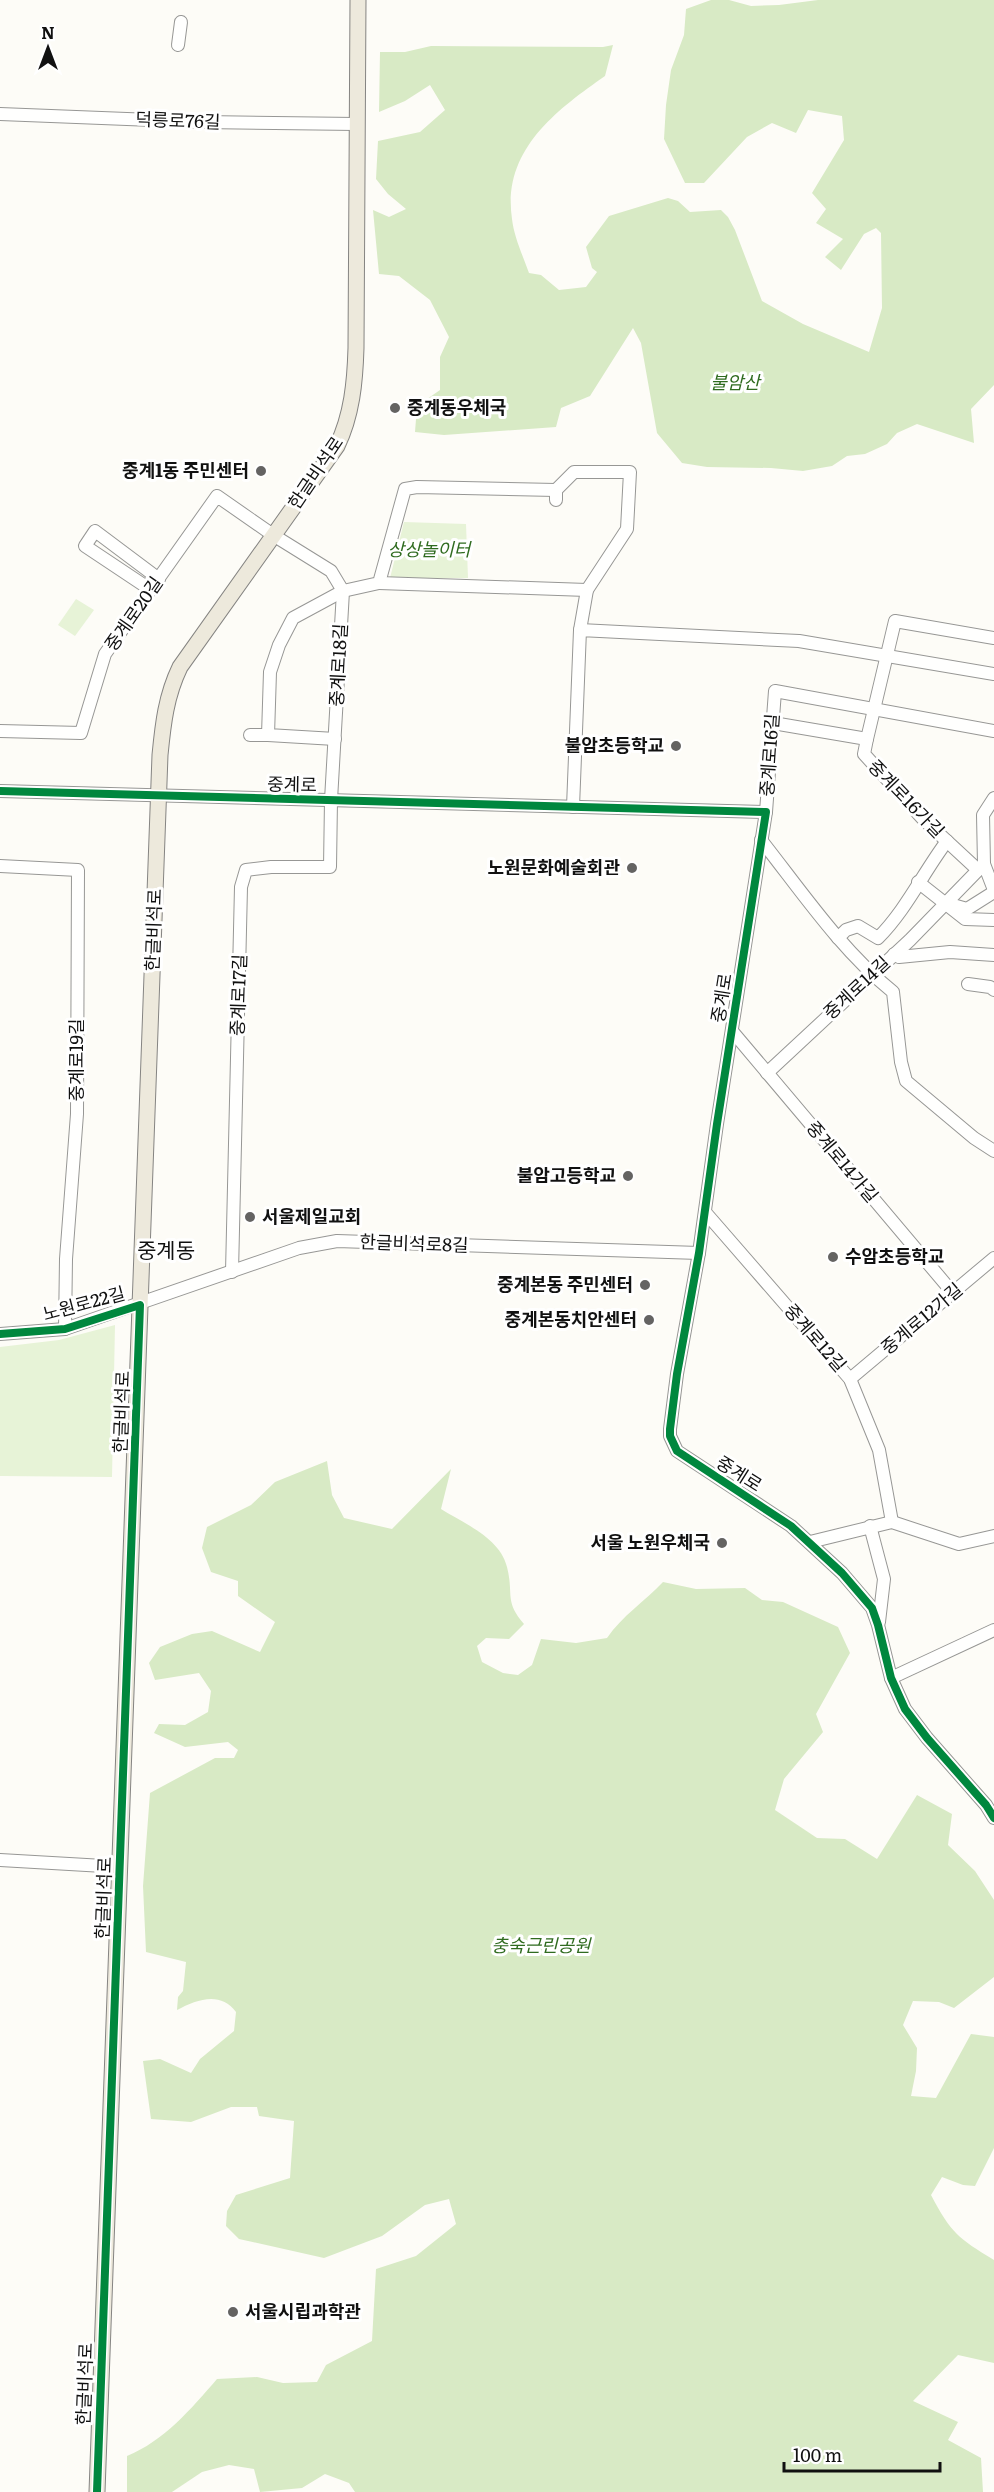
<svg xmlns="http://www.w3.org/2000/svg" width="994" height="2492" viewBox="0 0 994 2492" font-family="Literata,'Noto Sans KR',serif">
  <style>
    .green { fill: #e7f3d7 }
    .forest { fill: #d8eac5 }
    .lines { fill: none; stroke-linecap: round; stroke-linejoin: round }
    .minor-casing { stroke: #979795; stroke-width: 14 }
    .major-casing { stroke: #858482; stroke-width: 17 }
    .minor { stroke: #fffffe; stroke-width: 12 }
    .major { stroke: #ede9dc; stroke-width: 15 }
    .cycleway-casing { stroke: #fff; stroke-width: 11 }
    .cycleway { stroke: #00873e; stroke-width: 8 }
    .poi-dot { fill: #646362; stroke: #fff; stroke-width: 2 }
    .labels { text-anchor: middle; stroke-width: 6; stroke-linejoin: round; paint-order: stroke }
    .street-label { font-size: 18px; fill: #111; stroke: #fff }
    .park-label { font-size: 18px; font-style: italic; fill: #2f6b1f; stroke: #fff }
    .poi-label { font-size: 18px; font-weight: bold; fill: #111; stroke: #fff; text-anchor: end }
    .quarter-label { font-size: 21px; fill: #111; stroke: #fff }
  </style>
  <rect width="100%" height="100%" fill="#fdfcf7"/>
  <!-- green -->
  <g class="green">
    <path d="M404 522 466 524 468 578H390Z"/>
    <path d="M76 599 94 610 75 636 58 625Z"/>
    <path d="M115 1325 112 1477 0 1476V1347L59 1340Z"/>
  </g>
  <!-- forest -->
  <g class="forest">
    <path d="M711 0H729L751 6 779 5 818 0H994V385L971 409 974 443 917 424 897 433 887 444 865 454 847 456 832 466 803 471 771 468 707 467 682 463 657 433 641 343 633 328 590 396 561 408 556 427 444 435 415 432 417 406 440 390V357L449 337 430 300 399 276 379 274 373 210 389 217 406 209 388 194 376 179 378 141 420 132 445 110 430 85 405 101 379 112 380 52H405L431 46 603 47 613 45 605 76C555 111 502 151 512 219 514 237 523 256 529 273L541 275 559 290 586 287 597 272 592 268 586 247 609 216 668 198 678 201 690 212 721 210 728 217 735 230 762 301 803 324 869 352 882 308 881 233 876 228 864 234 841 270 825 257 843 239 816 223 826 209 812 193 844 140 842 116 808 110 796 133 772 123 747 137 704 183H685L664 139 666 105 671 70 684 35 686 9Z"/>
    <path d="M327 1461 332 1495 344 1518 392 1529 451 1469 441 1509C465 1524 500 1538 507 1567 514 1594 504 1601 524 1624L509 1639 486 1638 477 1646 482 1662 503 1673 518 1675 532 1665 541 1639 576 1643 607 1638C622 1616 645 1601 663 1582L696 1589 745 1588 762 1600 783 1602 838 1627 850 1653 816 1714 823 1732 784 1779 775 1810 817 1838 845 1839 877 1859 917 1795 952 1814 948 1845 975 1871 994 1900V1977L954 2008 939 2002 913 2001 903 2025 917 2048 916 2071 911 2096 936 2098 971 2034 994 2037V2148L975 2186 963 2185 942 2177 931 2195C951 2233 958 2238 994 2260V2363L958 2355 913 2401 958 2422 948 2440 981 2458 983 2492H355L349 2483 325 2474 302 2488 260 2492 254 2469 229 2465 202 2472 172 2492H127V2456C164 2441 191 2409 217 2379L257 2377 283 2383 317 2382 326 2365 372 2341 376 2269 416 2256 456 2224 449 2199 425 2205 382 2236 324 2258 239 2239 226 2226 227 2211 236 2195 290 2178 294 2121 259 2116 257 2107H231L191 2122 151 2119 143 2061 160 2059 191 2073 200 2059 234 2031 236 2012C221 1991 197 1999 177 2010L178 1997 183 1991 186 1962 146 1952 143 1886 150 1793 215 1758H234L238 1750 228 1742 185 1747 154 1733 159 1724 185 1725 208 1712 211 1691 199 1673 155 1680 149 1663 160 1647 192 1634 212 1631 260 1652 275 1622 238 1596V1581L211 1572 202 1548 207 1527 251 1505 275 1482Z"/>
  </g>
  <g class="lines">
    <!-- minor casing -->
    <g class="minor-casing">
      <g id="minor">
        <path d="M178 45 181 22"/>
        <path d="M0 114 203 122 356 124"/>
        <path d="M556 500V490L574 472H630L627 529 587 590 580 630"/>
        <path d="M379 583 587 590"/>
        <path d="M151 590 85 546 95 531 159 579"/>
        <path d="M773 723 867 739 864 754 923 819 978 870"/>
        <path d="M0 731 81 733 105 654 217 496 273 535 331 571 343 591 331 800 330 867H271L246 870 241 887 232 1272"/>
        <path d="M250 735H268"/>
        <path d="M335 739 268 735 270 672 279 645 293 618 343 591 379 583 405 489 417 487 556 490"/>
        <path d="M867 739 895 621 994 638"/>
        <path d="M0 791 766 812 717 1124 699 1253 677 1374 670 1429V1436L677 1451 791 1526 842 1573 872 1608 878 1625 891 1678 905 1709 927 1738 986 1805 994 1818"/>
        <path d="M573 807 580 630 799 641 994 674"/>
        <path d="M766 812 775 691 994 731"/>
        <path d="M761 840C802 892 841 950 893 992L901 1062 906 1081 974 1138 994 1151"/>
        <path d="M984 864 994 890"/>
        <path d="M0 866 78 870 77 1114 66 1259 65 1329"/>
        <path d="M918 882 965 919 994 920"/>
        <path d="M953 905 967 909 994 892"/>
        <path d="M838 938 846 930 858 926 878 938C906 910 923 873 947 841"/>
        <path d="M894 954 899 957 950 952 994 955"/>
        <path d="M968 984 990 987 994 990"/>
        <path d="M732 1031 953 1293"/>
        <path d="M767 1073 910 940 984 864 983 815 994 798"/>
        <path d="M705 1212 850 1379 879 1450 892 1522"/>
        <path d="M0 1334 65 1329 299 1248 337 1241 699 1253"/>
        <path d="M850 1379 994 1258"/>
        <path d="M870 1526 884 1579 879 1622"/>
        <path d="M810 1542 892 1522 959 1544 994 1536"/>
        <path d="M891 1678 994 1630"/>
        <path d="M0 1860 121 1867"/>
      </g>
    </g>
    <!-- major casing -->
    <g class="major-casing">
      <path id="major" d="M97 2492 160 755C163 724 166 696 180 667L337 446C352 415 355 382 356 348L358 0"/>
    </g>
    <!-- minor -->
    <use href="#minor" class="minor"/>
    <!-- major -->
    <use href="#major" class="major"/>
    <!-- cycleway casing -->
    <g class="cycleway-casing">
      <g id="cycleway">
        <path d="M0 791 766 812 717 1124 699 1253 677 1374 670 1429V1436L677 1451 791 1526 842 1573 872 1608 878 1625 891 1678 905 1709 927 1738 986 1805 994 1818"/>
        <path d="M0 1334 65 1329 140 1305 97 2492"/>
      </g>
    </g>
    <!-- cycleway -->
    <use href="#cycleway" class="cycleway"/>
  </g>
  <!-- markers -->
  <g class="poi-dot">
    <circle cx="395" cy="408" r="6"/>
    <circle cx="261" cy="471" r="6"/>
    <circle cx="676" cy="746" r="6"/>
    <circle cx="632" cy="868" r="6"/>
    <circle cx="628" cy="1176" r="6"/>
    <circle cx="250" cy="1217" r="6"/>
    <circle cx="833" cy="1257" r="6"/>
    <circle cx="645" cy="1285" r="6"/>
    <circle cx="649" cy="1320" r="6"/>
    <circle cx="722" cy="1543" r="6"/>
    <circle cx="233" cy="2312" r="6"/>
  </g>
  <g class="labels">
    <!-- street labels -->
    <g class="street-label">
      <text transform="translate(178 121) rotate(2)" y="6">덕릉로76길</text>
      <text transform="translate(316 473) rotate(-56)" y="6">한글비석로</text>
      <text transform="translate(134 614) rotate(-55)" y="6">중계로20길</text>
      <text transform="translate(339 665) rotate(-87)" y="6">중계로18길</text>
      <text transform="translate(770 755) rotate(-86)" y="6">중계로16길</text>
      <text transform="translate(292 785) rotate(1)" y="6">중계로</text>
      <text transform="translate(906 799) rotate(46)" y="6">중계로16가길</text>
      <text transform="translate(154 930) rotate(-88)" y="6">한글비석로</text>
      <text transform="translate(857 988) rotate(-43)" y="6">중계로14길</text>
      <text transform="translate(239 995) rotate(-88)" y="6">중계로17길</text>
      <text transform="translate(722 998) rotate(-81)" y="6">중계로</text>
      <text transform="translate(77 1060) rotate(-90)" y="6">중계로19길</text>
      <text transform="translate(842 1162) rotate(50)" y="6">중계로14가길</text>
      <text transform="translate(414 1244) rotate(2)" y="6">한글비석로8길</text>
      <text transform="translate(84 1304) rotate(-15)" y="6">노원로22길</text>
      <text transform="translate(922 1319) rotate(-40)" y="6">중계로12가길</text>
      <text transform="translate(815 1338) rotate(49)" y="6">중계로12길</text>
      <text transform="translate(122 1412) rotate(-88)" y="6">한글비석로</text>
      <text transform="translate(739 1474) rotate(32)" y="6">중계로</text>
      <text transform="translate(104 1898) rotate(-88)" y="6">한글비석로</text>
      <text transform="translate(85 2384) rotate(-88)" y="6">한글비석로</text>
    </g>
    <!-- park labels -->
    <g class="park-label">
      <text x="735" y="389">불암산</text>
      <text x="429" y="556">상상놀이터</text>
      <text x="541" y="1952">충숙근린공원</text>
    </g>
    <!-- poi labels -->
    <g class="poi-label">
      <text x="407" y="414" text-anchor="start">중계동우체국</text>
      <text x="249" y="477">중계1동 주민센터</text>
      <text x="664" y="752">불암초등학교</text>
      <text x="620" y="874">노원문화예술회관</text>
      <text x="616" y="1182">불암고등학교</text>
      <text x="262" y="1223" text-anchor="start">서울제일교회</text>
      <text x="845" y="1263" text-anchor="start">수암초등학교</text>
      <text x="633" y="1291">중계본동 주민센터</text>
      <text x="637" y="1326">중계본동치안센터</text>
      <text x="710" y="1549">서울 노원우체국</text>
      <text x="245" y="2318" text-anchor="start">서울시립과학관</text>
    </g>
    <!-- quarter labels -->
    <g class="quarter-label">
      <text x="166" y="1258">중계동</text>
    </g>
  </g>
  <!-- north arrow -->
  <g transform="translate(48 48)" stroke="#ffffff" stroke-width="4.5" paint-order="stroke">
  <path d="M0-4.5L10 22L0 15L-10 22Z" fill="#111111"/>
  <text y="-9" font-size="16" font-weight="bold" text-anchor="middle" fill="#111111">N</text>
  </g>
  <!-- scale -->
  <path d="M784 2462v9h156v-9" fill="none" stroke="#111111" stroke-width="3"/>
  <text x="793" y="2462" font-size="18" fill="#111111" stroke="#ffffff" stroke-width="4.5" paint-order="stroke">100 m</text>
</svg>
